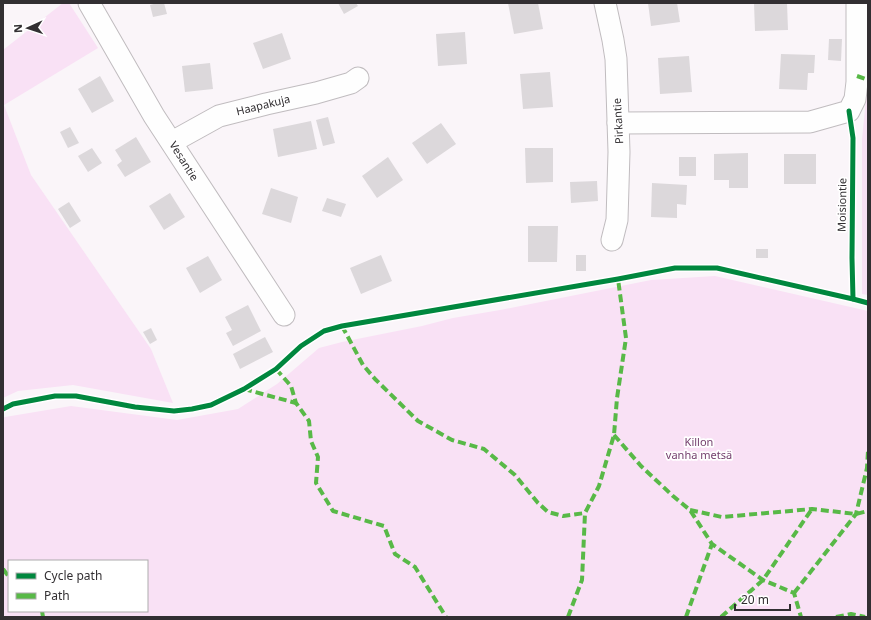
<svg xmlns="http://www.w3.org/2000/svg" width="871" height="620" viewBox="0 0 871 620" font-family="'Noto Sans',sans-serif">
  <style>
    .green { fill: #f9e1f5; fill-rule: evenodd }
    .building { fill: #dcd8db }
    .lines { fill: none; stroke-linecap: round; stroke-linejoin: round }
    .minor-casing { stroke: #c0bcbf; stroke-width: 23 }
    .minor { stroke: #fefefe; stroke-width: 21 }
    .quiet { stroke: #58b947; stroke-width: 4; stroke-dasharray: 8 4; stroke-linecap: butt }
    .cycleway-casing { stroke: #fff; stroke-width: 8 }
    .cycleway { stroke: #00873e; stroke-width: 5 }
    .labels { text-anchor: middle; stroke-width: 3.5; stroke-linejoin: round; paint-order: stroke }
    .street-label { font-size: 11px; fill: #322f32; stroke: #fff }
    .park-label { font-size: 11px; fill: #75406e; stroke: #fff }
  </style>
  <rect width="100%" height="100%" fill="#faf5f9"/>
  <!-- green -->
  <g class="green">
    <path d="M63 3H69L98 48 4 105 31 175 151 349 173 403 73 385 18 391 3 398V50Z"/>
    <path d="M868 79V295L862 294V139Z"/>
    <path d="M715 276 868 311V617H3V418L5 417 71 406 177 420 238 409 277 384 319 348 342 342 422 326 453 318 500 310 651 280ZM9 561H147V611H9Z"/>
  </g>
  <!-- building -->
  <g class="building">
    <path d="M157 3H164L167 14 153 17 150 5Z"/>
    <path d="M338 3H356L358 6 344 14Z"/>
    <path d="M508 3H538L543 29 514 34Z"/>
    <path d="M648 3H677L680 22 651 26Z"/>
    <path d="M754 3H787L788 30 755 31Z"/>
    <path d="M465 32 467 64 438 66 436 34Z"/>
    <path d="M282 33 291 59 263 69 253 43Z"/>
    <path d="M829 39H842L841 61 828 60Z"/>
    <path d="M781 54 815 55 814 73H808L807 90 779 89Z"/>
    <path d="M689 56 692 92 660 94 658 58Z"/>
    <path d="M210 63 213 89 185 92 182 66Z"/>
    <path d="M550 72 553 107 523 109 520 74Z"/>
    <path d="M100 76 114 101 92 113 78 89Z"/>
    <path d="M328 117 335 143 323 146 316 120Z"/>
    <path d="M311 121 317 149 278 157 273 129Z"/>
    <path d="M441 123 456 144 427 164 412 143Z"/>
    <path d="M70 127 79 143 68 148 60 132Z"/>
    <path d="M136 137 151 162 125 177 117 165 122 161 115 150Z"/>
    <path d="M92 148 102 163 88 172 78 156Z"/>
    <path d="M525 148H553V182L526 183Z"/>
    <path d="M748 153V188H729V180H714V154Z"/>
    <rect x="784" y="154" width="32" height="30"/>
    <path d="M388 157 403 180 377 198 362 176Z"/>
    <rect x="679" y="157" width="17" height="19"/>
    <path d="M597 181 598 201 571 203 570 182Z"/>
    <path d="M652 183 687 185 686 205 677 204V218L651 217Z"/>
    <path d="M271 188 298 197 291 223 262 214Z"/>
    <path d="M170 193 185 217 164 230 149 206Z"/>
    <path d="M327 198 346 204 341 217 322 211Z"/>
    <path d="M69 202 81 221 70 228 58 209Z"/>
    <path d="M528 226H558L557 262H528Z"/>
    <rect x="756" y="249" width="12" height="9"/>
    <path d="M381 255 392 281 361 294 350 268Z"/>
    <rect x="576" y="255" width="10" height="16"/>
    <path d="M208 256 222 280 200 293 186 268Z"/>
    <path d="M248 305 261 331 233 346 226 333 232 330 225 317Z"/>
    <path d="M151 328 157 340 150 344 143 332Z"/>
    <path d="M265 337 273 352 240 369 233 354Z"/>
  </g>
  <g class="lines">
    <!-- minor casing -->
    <g class="minor-casing">
      <g id="minor">
        <path d="M89 3 154 116 284 315"/>
        <path d="M605 3 613 40 616 59 619 152 617 220 612 240"/>
        <path d="M618 123 810 122 849 111 855 99 857 82V3"/>
        <path d="M172 142 219 116 266 104 316 93 351 83 358 78"/>
      </g>
    </g>
    <!-- minor -->
    <use href="#minor" class="minor"/>
    <!-- quiet -->
    <g class="quiet">
      <path d="M857 76 868 80"/>
      <path d="M342 326 363 365 375 379 418 421 452 440 484 449 515 475 538 503 548 512 563 516 585 513"/>
      <path d="M276 369 291 386 296 403 309 421 311 441 318 457 316 483 333 511 384 526 395 554 415 567 446 617"/>
      <path d="M244 389 296 403"/>
      <path d="M614 435 641 466 673 496 690 510 712 544 763 580 794 593 801 617"/>
      <path d="M690 510 722 517 812 509 856 514 868 511"/>
      <path d="M3 569 9 577"/>
      <path d="M794 593 856 514 867 468 868 451"/>
      <path d="M42 611 43 617"/>
      <path d="M568 617 582 580 585 513 599 486 614 435 617 398 626 338 618 279"/>
      <path d="M686 617 712 544"/>
      <path d="M721 617 763 580 812 509"/>
      <path d="M836 617 851 614 865 617"/>
    </g>
    <!-- cycleway casing -->
    <g class="cycleway-casing">
      <g id="cycleway">
        <path d="M849 111 853 138 852 258 853 299"/>
        <path d="M3 409 13 404 55 396H76L135 407 174 411 192 409 211 405 244 389 276 369 301 346 324 331 342 326 618 279 675 268H717L853 299 868 303"/>
      </g>
    </g>
    <!-- cycleway -->
    <use href="#cycleway" class="cycleway"/>
  </g>
  <g class="labels">
    <!-- street labels -->
    <g class="street-label">
      <text transform="translate(263 105) rotate(-14)" y="4">Haapakuja</text>
      <text transform="translate(618 121) rotate(-93)" y="4">Pirkantie</text>
      <text transform="translate(184 161) rotate(58)" y="4">Vesantie</text>
      <text transform="translate(842 205) rotate(-89)" y="4">Moisiontie</text>
    </g>
    <!-- park labels -->
    <g class="park-label">
      <text x="699" y="446">Killon<tspan x="699" dy="13">vanha metsä</tspan></text>
    </g>
  </g>
  <!-- border -->
  <rect width="871" height="620" fill="none" stroke="#322f32" stroke-width="8"/>
  <!-- legend -->
  <rect x="8" y="560" width="140" height="52" fill="#ffffff" stroke="#adacad"/>
  <rect x="16" y="573" width="20" height="6" fill="#00873e" stroke="#adacad"/>
  <text x="44" y="580" font-size="12" fill="#322f32">Cycle path</text>
  <rect x="16" y="593" width="20" height="6" fill="#58b947" stroke="#adacad"/>
  <text x="44" y="600" font-size="12" fill="#322f32">Path</text>
  <!-- north arrow -->
  <g transform="translate(28 28) rotate(267)" stroke="#ffffff" stroke-width="3" paint-order="stroke">
  <path d="M0-3L7 15L0 10L-7 15Z" fill="#322f32"/>
  <text y="-6" font-size="11" font-weight="bold" text-anchor="middle" fill="#322f32">N</text>
  </g>
  <!-- scale -->
  <path d="M735 604v6h55v-6" fill="none" stroke="#322f32" stroke-width="2"/>
  <text x="741" y="604" font-size="12" fill="#322f32" stroke="#ffffff" stroke-width="3" paint-order="stroke">20 m</text>
</svg>
